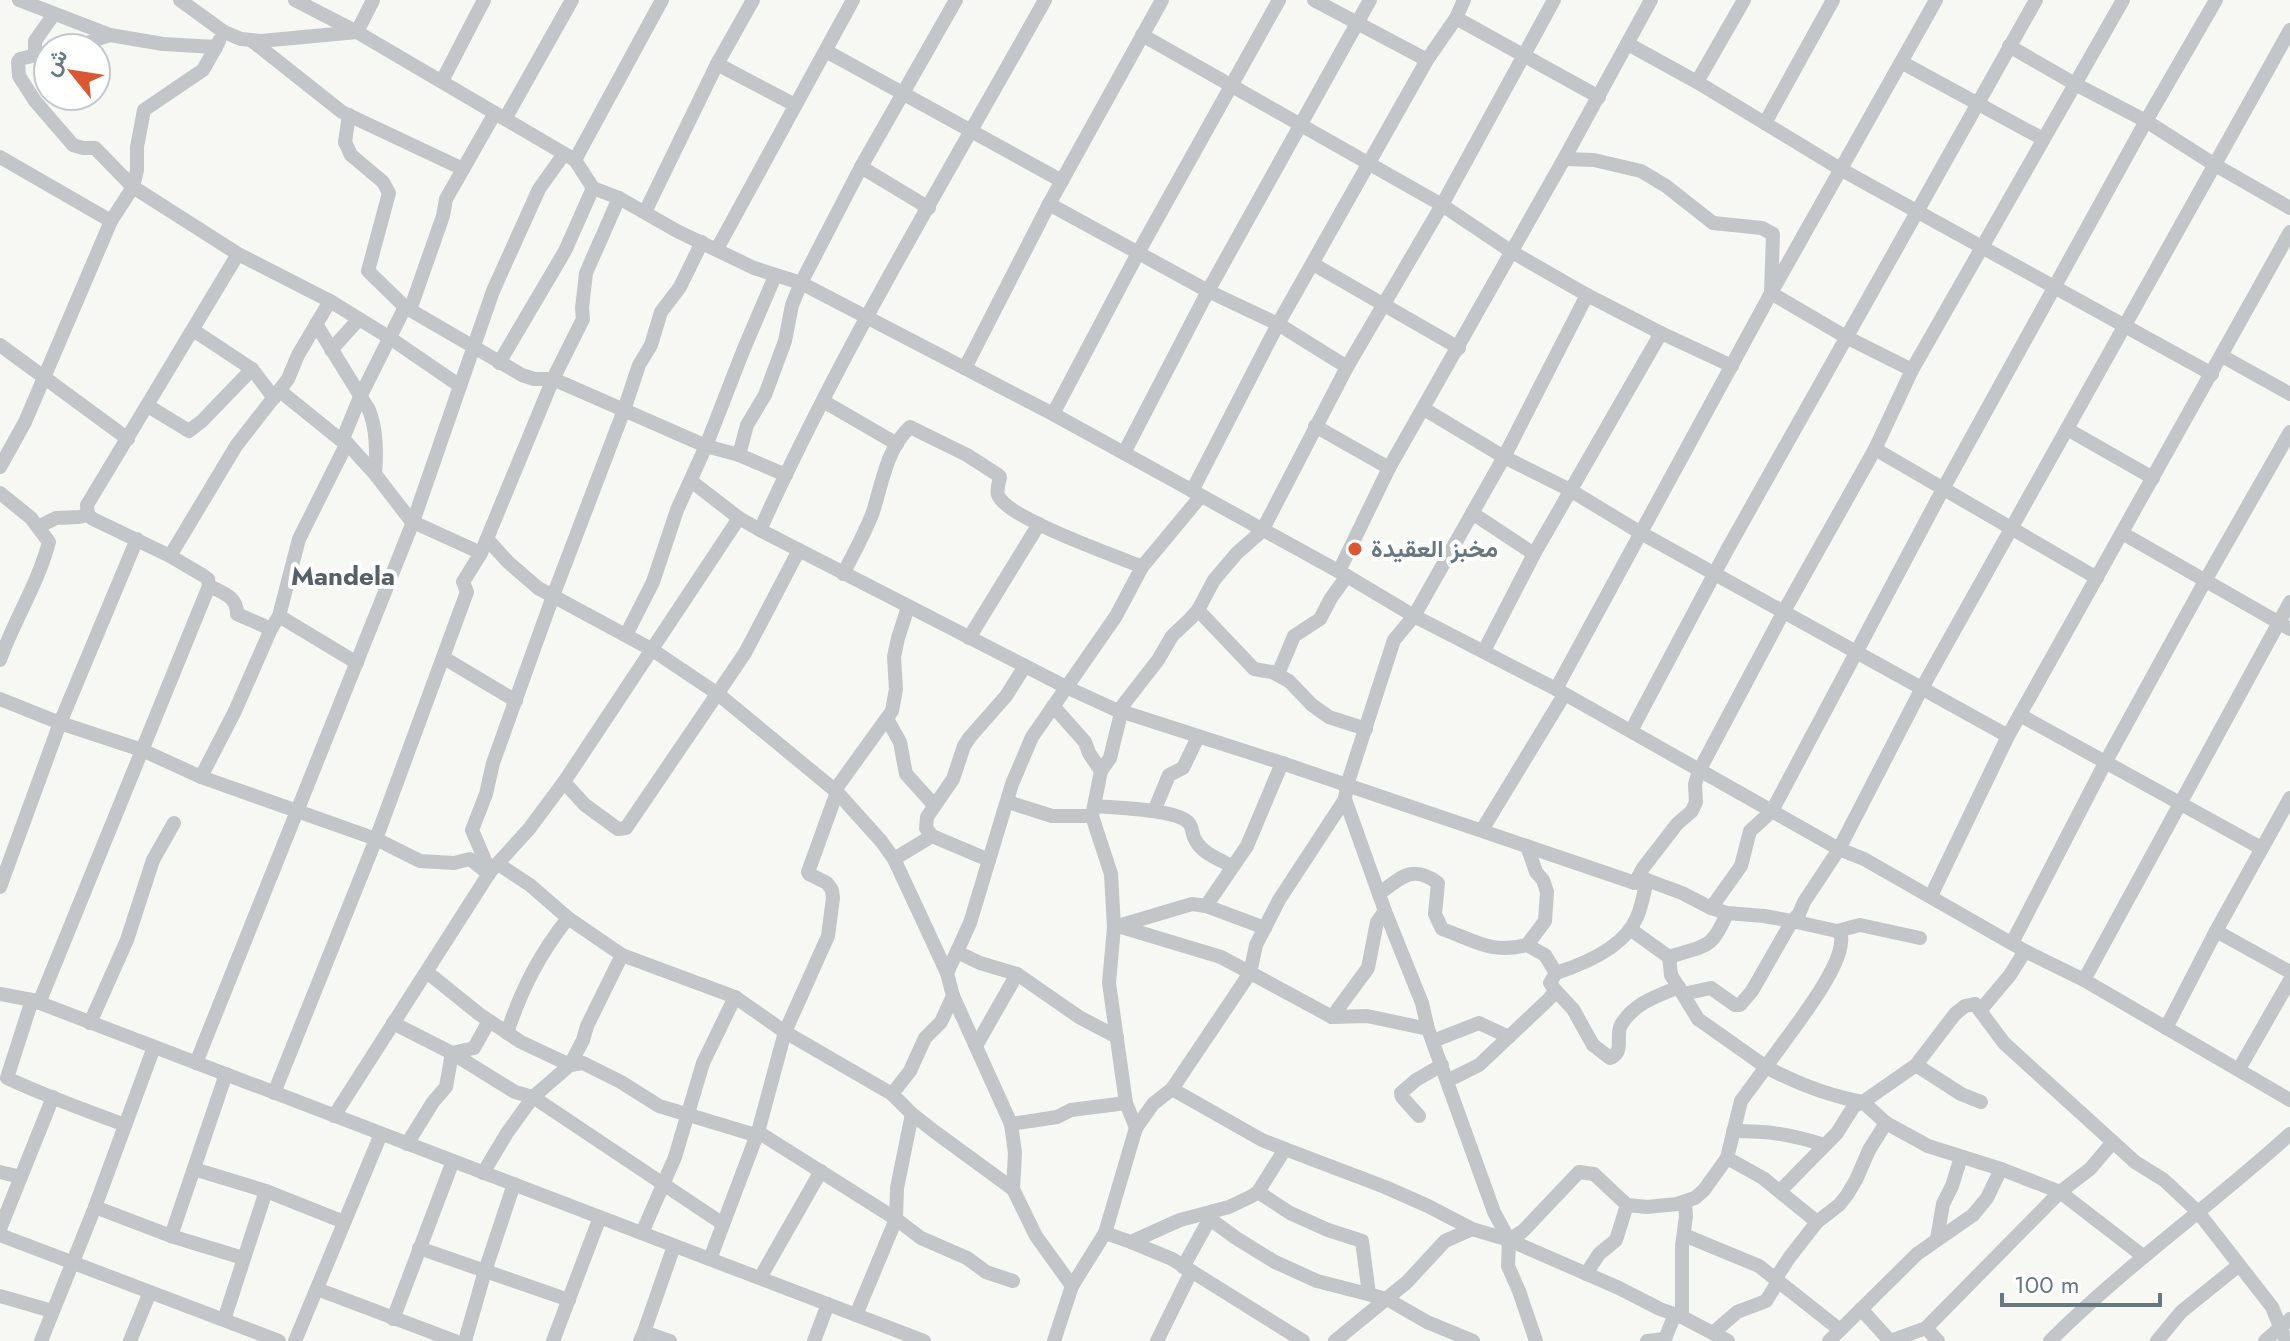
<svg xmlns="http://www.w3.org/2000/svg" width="2290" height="1341" viewBox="0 0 2290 1341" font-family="Jost,Vazirmatn,sans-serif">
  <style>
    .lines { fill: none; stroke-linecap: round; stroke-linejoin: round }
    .minor { stroke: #c2c6c9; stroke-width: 14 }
    .poi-dot { fill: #dc562f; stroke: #fff; stroke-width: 3 }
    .labels { text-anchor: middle; stroke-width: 8; stroke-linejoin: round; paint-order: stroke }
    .poi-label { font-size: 24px; font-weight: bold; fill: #677784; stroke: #fff; text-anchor: start }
    .neighbourhood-label { font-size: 26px; font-weight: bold; fill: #556069; stroke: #fff }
  </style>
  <rect width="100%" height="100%" fill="#f7f7f4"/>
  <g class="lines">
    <!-- minor -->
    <g class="minor">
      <path d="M19 0 110 35 163 44 216 47 219 41"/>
      <path d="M180 0 224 32 241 39 261 41 357 32 373 0"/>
      <path d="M295 0 357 32 575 160 593 188 619 198 677 231 754 268 801 283 1053 414 1347 576 1414 616 1556 689 1839 849 1864 859 2025 951 2084 980 2290 1100"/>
      <path d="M1314 0 1427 60"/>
      <path d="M1456 18 1599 97"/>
      <path d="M1142 35 1442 205 1512 252 1587 295 1661 333 1732 366"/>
      <path d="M251 40 342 112 463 169"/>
      <path d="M1628 44 1697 82 1842 170 2212 374"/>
      <path d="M2009 46 2075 84 2146 121 2215 165 2290 208"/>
      <path d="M65 48 84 44 110 35"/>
      <path d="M826 51 1062 181"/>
      <path d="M48 52 20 59 18 62 19 76 35 101 73 145 83 148H95L133 187 238 254 330 301 390 338 460 386"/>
      <path d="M35 56V41L54 14"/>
      <path d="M1901 62 2043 139"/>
      <path d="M717 64 795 105"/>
      <path d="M442 81 484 0"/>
      <path d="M1697 82 1744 0"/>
      <path d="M349 115 345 142 351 155 383 182 389 193 368 271 405 307 522 375 534 379H553L706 446 739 455 786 475"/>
      <path d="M505 119 572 0"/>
      <path d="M1765 123 1833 0"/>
      <path d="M0 157 111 221"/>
      <path d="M1564 159 1594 160 1641 171 1666 186 1713 223 1762 228 1773 234 1771 293 1846 337 1912 370"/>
      <path d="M575 160 662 0"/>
      <path d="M861 167 929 208"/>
      <path d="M1049 204 1208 291 1278 324 1347 367"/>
      <path d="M645 212 717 64 753 0"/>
      <path d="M717 249 853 0"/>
      <path d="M1313 264 1459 348"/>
      <path d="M410 310 443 216 446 199 495 113"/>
      <path d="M316 324 369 410C377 430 377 452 375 474"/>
      <path d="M193 330 252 369 274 398"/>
      <path d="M0 345 128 439"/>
      <path d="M331 350 359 319"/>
      <path d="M2222 356 2290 394"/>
      <path d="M499 363 565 251 593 188"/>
      <path d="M965 368 1049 204 1162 0"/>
      <path d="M280 391 342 441"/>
      <path d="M823 401 897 444"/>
      <path d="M148 406 189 431 202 421 252 369"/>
      <path d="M1424 409 1504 457 1570 490 1641 533 2008 736"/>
      <path d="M1053 414 1138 253 1279 0"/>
      <path d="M1315 426 1389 468"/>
      <path d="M2067 429 2153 478"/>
      <path d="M347 443 375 474 412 522"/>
      <path d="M1875 449 2097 578"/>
      <path d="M1124 453 1208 291 1370 0"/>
      <path d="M739 455 747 425 765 395 785 341 792 305 801 283 861 167 956 0"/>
      <path d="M0 467 25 422 111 221 133 187 137 170V147L144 110 203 70 216 47"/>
      <path d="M691 481 739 518 760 530 1066 687 1114 709 1282 763 1635 883 1647 880 1682 893 1711 908 1727 913 1764 916 1792 921 1799 914 1804 902 1839 849 1922 688 2290 30"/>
      <path d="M1192 491 1278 324 1427 60 1456 18 1464 0"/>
      <path d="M0 493 31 518 49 542C38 584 14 620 0 660"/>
      <path d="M1472 513 1534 554"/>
      <path d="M413 522 481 553"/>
      <path d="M38 527 56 518 79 517 88 515"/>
      <path d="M760 530C843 347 947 175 1045 0"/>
      <path d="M2122 533 2290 629"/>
      <path d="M487 539 508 562 538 588 651 649 718 694 837 792 881 841 894 859 922 919 947 973 953 996 1011 1124 1015 1153 1013 1189 1036 1236 1072 1286 1054 1341"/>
      <path d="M170 556 236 446 288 379 298 355 330 301"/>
      <path d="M1339 571 1389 468 1564 159 1651 0"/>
      <path d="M843 574C854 553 865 533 873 512 882 483 887 448 910 427L967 455 998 475 1000 477C999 483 996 490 998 495 1006 518 1117 556 1142 567"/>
      <path d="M209 586C223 593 237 596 237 614L271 629"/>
      <path d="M1198 610 1254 669 1272 672 1289 681 1312 705 1329 717 1366 729"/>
      <path d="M279 616 357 663"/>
      <path d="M626 635 653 582 677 510 706 446 743 351 775 276"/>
      <path d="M969 638 1039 524"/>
      <path d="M1484 651 1534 554 1661 333"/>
      <path d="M444 658 516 701"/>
      <path d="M1278 674 1294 636 1320 619 1331 598 1347 576"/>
      <path d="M1556 689 1771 293 1936 0"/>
      <path d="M0 699 60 723 142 750 201 777 376 839 420 861 454 863 470 859 489 874"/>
      <path d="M1053 706 1085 742 1089 753 1101 771"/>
      <path d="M2020 715 2261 848"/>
      <path d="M887 719 900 742 906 774 934 805"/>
      <path d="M1631 731 1727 550 2036 0"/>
      <path d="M201 777 235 711 271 629 279 616 299 539 347 443 342 441 360 397 405 307"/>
      <path d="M564 782 585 805 618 829 626 828 745 653 799 550"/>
      <path d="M835 790 892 711 896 689 894 657 898 638 908 607"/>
      <path d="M1345 799 1385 911 1422 1003 1428 1029 1494 1212 1509 1240 1508 1266 1519 1291 1536 1341"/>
      <path d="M1008 802 1052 816H1092"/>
      <path d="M1095 806C1115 808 1177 809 1189 823 1193 828 1192 836 1196 841 1202 853 1220 860 1232 866"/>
      <path d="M1154 811 1169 775 1183 768 1198 737"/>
      <path d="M1482 830 1564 695"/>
      <path d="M894 859 932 836"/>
      <path d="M989 860 932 836 926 828 927 817 953 779 964 746 970 737 1006 696 1025 666"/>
      <path d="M498 864 530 885 568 918 622 955 735 997 785 1032 892 1094 912 1114 935 1132 1013 1189"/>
      <path d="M490 872 472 830 486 794 493 763 553 596 624 410 639 365 651 345 661 312 680 287 702 242"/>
      <path d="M1635 883 1643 868 1677 824 1692 811 1696 802 1695 784 1699 771 1783 613 1875 449 1912 370 2123 0"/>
      <path d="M0 887 60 723 137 539"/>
      <path d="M1379 894C1401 877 1413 864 1438 883L1435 914 1442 929C1476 941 1490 954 1527 945L1545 955 1556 973"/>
      <path d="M1931 896 2008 736 2290 232"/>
      <path d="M1206 906 1265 928"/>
      <path d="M1711 908 1741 866 1750 831 1772 811 1943 489 2146 121 2216 0"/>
      <path d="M1118 926 1221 957 1332 1017 1367 1016 1428 1029"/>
      <path d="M1118 926 1192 904 1206 906 1247 846 1282 763"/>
      <path d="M1630 929 1669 957 1671 975 1698 1019 1766 1067C1784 1040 1840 973 1841 942 1842 936 1841 936 1837 931L1792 921 1752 991 1740 1005H1735L1711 988 1683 994"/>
      <path d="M1837 931 1860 925 1920 938"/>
      <path d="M2216 931 2290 972"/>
      <path d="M2012 943 2105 763 2205 581 2290 432"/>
      <path d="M1527 945 1545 921 1547 892 1543 880 1536 872 1527 846"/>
      <path d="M957 952 980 963 1017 974 1079 1017 1117 1037"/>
      <path d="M1669 957C1706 945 1712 950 1727 913"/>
      <path d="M427 972 479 1014 521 1042 570 1065 583 1063 621 1082 659 1106 752 1134 758 1132 896 1219 921 1238 967 1258 986 1272 1013 1281"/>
      <path d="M947 973 970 923 1012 784 1032 737 1116 616 1142 567 1201 496"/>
      <path d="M2084 980 2290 602"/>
      <path d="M1555 990 1573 1009 1593 1045 1610 1058C1625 1052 1615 1037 1621 1025 1634 1003 1657 996 1679 987"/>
      <path d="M0 994 32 1000 924 1341"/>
      <path d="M32 1000 7 1078C45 1096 85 1110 125 1125"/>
      <path d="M39 1003 209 586 208 579 204 576 170 556 93 519 88 515 87 505 238 254"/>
      <path d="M1975 1004 2004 1043 2135 1162 2164 1180 2198 1212 2272 1307 2286 1341"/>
      <path d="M1332 1017 1368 968 1377 922 1385 911"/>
      <path d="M90 1023 127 940 153 860 174 823"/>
      <path d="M393 1023 452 1053 515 1092 533 1097 723 1224"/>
      <path d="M2166 1028 2216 931 2290 798"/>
      <path d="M507 1033C522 988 539 955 568 918"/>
      <path d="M1433 1041 1479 1023 1509 1037"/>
      <path d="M976 1046 1017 974"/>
      <path d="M196 1063 413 522 493 291 539 189 564 154"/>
      <path d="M1916 1065 1961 1094 1981 1102"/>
      <path d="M2239 1069 2290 980"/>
      <path d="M1447 1081 1479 1065 1550 998 1555 990 1550 983 1556 973C1584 964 1625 947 1637 917 1642 906 1644 892 1647 880"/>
      <path d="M1172 1089 1262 1140 1285 1149"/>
      <path d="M274 1093 376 839 467 592 463 582 481 553 553 379 583 319 582 308 586 273 619 198"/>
      <path d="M892 1094 910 1071 925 1038 941 1022 953 996"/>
      <path d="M334 1116 490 872 529 829 564 782 739 518"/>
      <path d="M1419 1116 1402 1097 1401 1093 1416 1080 1442 1065"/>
      <path d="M1011 1124 1057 1117 1071 1110 1126 1103"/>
      <path d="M1136 1128 1126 1103 1109 983 1114 927 1111 874 1092 816 1101 771 1110 758 1123 705 1158 660 1172 636 1190 619 1198 610 1214 580 1237 553 1262 531 1347 367 1442 205 1554 0"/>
      <path d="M1733 1131C1770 1131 1789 1134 1825 1145"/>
      <path d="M407 1144 433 1102 446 1087 452 1053 474 1048 489 1021"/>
      <path d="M1727 1158 1763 1178 1817 1222"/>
      <path d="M194 1169 266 1191 344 1222"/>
      <path d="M0 1172 21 1177"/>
      <path d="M483 1173 507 1133 533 1097 570 1065 583 1040 587 1026 622 955"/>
      <path d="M1780 1191 1837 1133 1854 1106 1863 1102 1886 1123 1928 1146 2001 1169 2060 1192 2090 1169 2113 1142"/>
      <path d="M1258 1192 1290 1213 1328 1230 1362 1241 1369 1294"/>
      <path d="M95 1207 171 1236 243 1258"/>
      <path d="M1210 1219 1236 1238 1275 1262 1317 1281 1387 1299 1427 1322 1473 1341"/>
      <path d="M0 1229 53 1097"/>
      <path d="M642 1233 675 1157 703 1063 735 997"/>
      <path d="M1105 1233 1131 1242 1180 1220 1229 1207 1252 1196 1258 1192 1285 1149 1385 1187 1428 1206 1472 1229 1509 1240 1619 1288 1660 1309 1682 1317 1728 1341"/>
      <path d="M0 1235 279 1341"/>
      <path d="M1684 1235 1759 1266 1840 1330"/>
      <path d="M171 1236 226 1074"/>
      <path d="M1937 1239 1943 1204 1952 1186 1961 1157"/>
      <path d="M1509 1240 1523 1231 1579 1172 1594 1174 1627 1205 1647 1207 1677 1204 1695 1198 1704 1190 1727 1158 1741 1101 1766 1067C1796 1083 1829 1096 1863 1102L1916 1065 1955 1014 1965 1006 1975 1004 1979 1008 1984 1006 2010 975 2025 951"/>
      <path d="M1131 1242 1172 1259 1303 1341"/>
      <path d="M419 1248 569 1300"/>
      <path d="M710 1259 758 1132 785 1032 828 936 833 898 832 890 827 883 809 874 808 872 837 792"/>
      <path d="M1183 1267 1214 1211"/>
      <path d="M1586 1274 1599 1254 1616 1240 1627 1205"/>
      <path d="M760 1278 821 1171"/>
      <path d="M1072 1286 1105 1233 1136 1128 1153 1104 1172 1089 1250 973 1256 945 1279 900 1345 799 1347 785 1394 640 1414 616 1504 457 1587 295"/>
      <path d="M317 1289 455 1341"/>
      <path d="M0 1296 52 1311"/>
      <path d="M1861 1309 1890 1341 1926 1328 2060 1192 2143 1256"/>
      <path d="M856 1315 896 1219 897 1188 912 1114"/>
      <path d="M1682 1317V1246L1686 1216 1685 1203"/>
      <path d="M393 1319 453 1161"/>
      <path d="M224 1320 266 1191"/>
      <path d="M1926 1328 1938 1341"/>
      <path d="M644 1332 674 1246"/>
      <path d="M1713 1333 1737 1312 1766 1301 1776 1285V1278L1789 1258 1817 1222 1839 1205 1847 1195 1856 1180 1869 1150 1886 1123"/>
      <path d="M41 1341 95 1207 154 1047"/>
      <path d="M130 1341 150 1292"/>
      <path d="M295 1341 381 1134"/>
      <path d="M465 1341 485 1271 514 1184"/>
      <path d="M553 1341 600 1217"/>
      <path d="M640 1341 644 1332 670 1341"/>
      <path d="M814 1341 828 1304"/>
      <path d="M1157 1341 1191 1272"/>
      <path d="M1335 1341 1407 1282 1445 1241 1472 1229"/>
      <path d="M1647 1341 1665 1339 1675 1314"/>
      <path d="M1829 1341 1917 1254 1973 1215 1987 1198 2001 1169"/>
      <path d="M2050 1341C2125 1266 2212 1205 2290 1134"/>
      <path d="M2157 1341 2181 1312 2239 1265"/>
      <path d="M2265 1341 2290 1319"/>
    </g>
  </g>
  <!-- markers -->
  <circle class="poi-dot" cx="1355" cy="549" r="8"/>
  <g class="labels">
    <!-- poi labels -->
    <g class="poi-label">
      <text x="1371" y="557">مخبز العقيدة</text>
    </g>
    <!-- neighbourhood labels -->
    <g class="neighbourhood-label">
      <text x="343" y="585">Mandela</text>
    </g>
  </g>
  <!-- north arrow -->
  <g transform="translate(72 72) rotate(300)"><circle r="38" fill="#ffffff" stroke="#c2c9ce" stroke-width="2"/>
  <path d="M0-6L14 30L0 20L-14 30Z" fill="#dc562f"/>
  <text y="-12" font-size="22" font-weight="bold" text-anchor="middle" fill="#677784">ش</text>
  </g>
  <!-- scale -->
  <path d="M2002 1293v12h158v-12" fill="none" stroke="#677784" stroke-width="4"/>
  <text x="2014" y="1293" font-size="24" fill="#677784" stroke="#ffffff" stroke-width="6" paint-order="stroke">100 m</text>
</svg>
